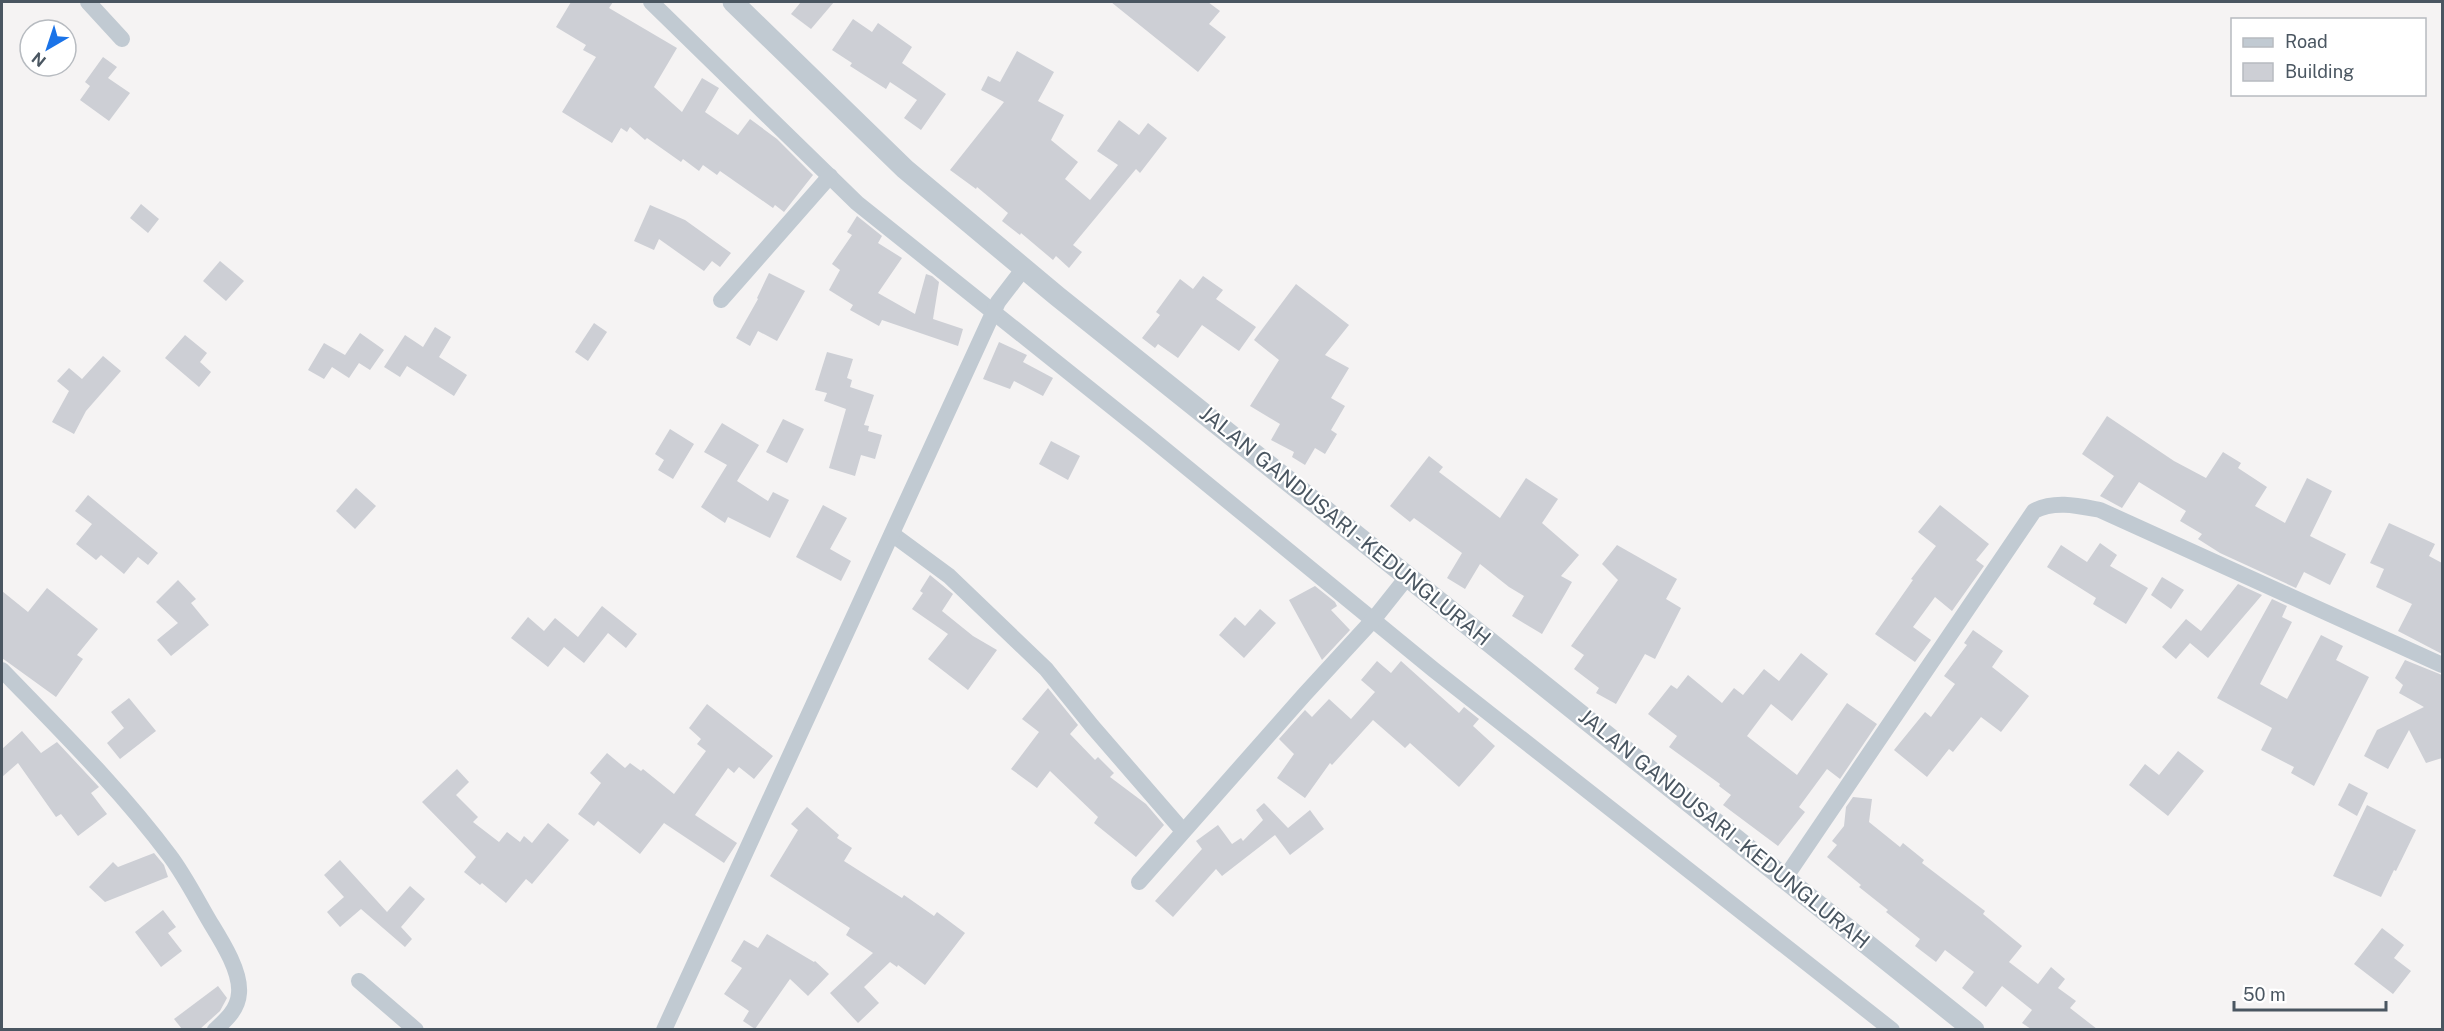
<svg xmlns="http://www.w3.org/2000/svg" width="2444" height="1031" viewBox="0 0 2444 1031" font-family="'Public Sans',sans-serif">
  <style>
    .building { fill: #cdcfd5 }
    .lines { fill: none; stroke-linecap: round; stroke-linejoin: round }
    .minor { stroke: #c1cad2; stroke-width: 16 }
    .tertiary { stroke: #c1cad2; stroke-width: 21 }
    .labels { text-anchor: middle; stroke-width: 4.5; stroke-linejoin: round; paint-order: stroke }
    .street-label { font-size: 21px; fill: #4a5661; stroke: #fff }
  </style>
  <rect width="100%" height="100%" fill="#f5f3f3"/>
  <!-- building -->
  <g class="building">
    <path d="M571 2H613L609 8 677 48 654 87 682 112 702 78 719 88 705 112 738 135 750 119 777 139 813 175 784 212 775 205 773 208 720 171 717 175 703 165 699 171 683 159 681 162 647 138 645 140 630 127 627 132 621 128 612 143 562 112 596 57 583 50 586 45 556 27Z"/>
    <path d="M801 2H834L811 29 791 14Z"/>
    <path d="M1111 2H1208L1220 11 1209 24 1226 37 1198 72Z"/>
    <path d="M853 19 872 32 878 23 912 47 902 63 946 94 921 130 904 118 917 100 890 82 886 89 850 66 852 63 832 50Z"/>
    <path d="M1017 51 1054 72 1038 101 1064 115 1051 140 1078 162 1065 179 1090 200 1118 165 1097 151 1119 120 1139 135 1148 123 1167 138 1140 173 1136 169 1073 245 1082 252 1069 268 1056 256 1053 260 1021 233 1020 235 1002 221 1008 213 977 187 976 189 950 170 1004 102 981 90 988 76 1000 82Z"/>
    <path d="M103 57 117 67 108 78 130 93 109 121 80 100 90 86 85 82Z"/>
    <path d="M141 204 159 219 148 233 130 218Z"/>
    <path d="M650 205 685 220 731 253 720 267 712 261 704 271 659 239 654 250 634 241Z"/>
    <path d="M857 216 882 236 878 243 902 258 878 293 915 314 926 274 932 276 939 282 933 319 963 329 958 346 882 320 879 326 850 310 853 305 829 290 840 270 832 264 852 235 847 232Z"/>
    <path d="M220 261 244 281 226 301 203 281Z"/>
    <path d="M769 273 805 291 777 341 758 331 750 346 736 338 758 299 757 298Z"/>
    <path d="M1203 276 1223 290 1216 299 1256 327 1239 351 1202 325 1178 358 1158 344 1155 348 1142 338 1160 315 1156 312 1180 279 1193 289Z"/>
    <path d="M1296 284 1349 325 1325 355 1349 368 1331 398 1345 406 1331 430 1337 434 1325 454 1315 448 1305 465 1292 457 1294 452 1271 440 1280 424 1250 406 1279 360 1254 340Z"/>
    <path d="M594 323 607 332 588 361 575 352Z"/>
    <path d="M435 327 451 337 439 357 467 375 454 396 407 366 400 377 384 367 405 335 423 347Z"/>
    <path d="M360 333 384 350 370 370 359 363 349 378 332 367 324 379 308 370 324 343 345 355Z"/>
    <path d="M185 335 207 353 200 362 211 372 199 387 165 358Z"/>
    <path d="M999 342 1027 355 1023 362 1053 378 1043 396 1014 381 1010 389 983 379Z"/>
    <path d="M827 352 853 359 847 378 852 380 850 387 874 395 864 425 869 426 868 431 882 435 875 459 861 455 855 476 829 468 846 409 824 401 827 393 815 390Z"/>
    <path d="M103 356 121 371 86 411 74 434 52 422 69 391 57 381 69 368 82 379Z"/>
    <path d="M2107 416 2174 461 2206 478 2223 452 2241 463 2238 468 2267 487 2255 506 2285 523 2307 478 2332 491 2310 536 2346 554 2330 585 2304 572 2296 588 2220 553 2198 539 2202 534 2180 521 2186 511 2139 482 2122 508 2100 496 2114 476 2082 454Z"/>
    <path d="M783 419 804 429 787 463 766 452Z"/>
    <path d="M722 423 759 445 737 481 768 501 773 492 789 500 770 538 728 517 725 523 701 507 727 465 704 452Z"/>
    <path d="M670 429 694 444 673 479 658 470 664 460 655 454Z"/>
    <path d="M1051 441 1080 456 1068 480 1039 464Z"/>
    <path d="M1429 456 1443 467 1439 472 1500 518 1526 478 1558 499 1542 523 1579 555 1561 576 1572 582 1542 634 1512 616 1524 596 1509 587 1480 564 1465 589 1447 578 1462 553 1414 518 1410 522 1390 506Z"/>
    <path d="M356 488 376 506 355 529 336 511Z"/>
    <path d="M88 495 158 553 148 565 138 557 124 574 101 555 96 560 76 544 92 524 75 511Z"/>
    <path d="M823 505 847 518 830 549 851 561 841 581 796 557Z"/>
    <path d="M1940 505 1989 544 1976 560 1984 566 1952 611 1935 597 1913 627 1931 640 1915 662 1875 634 1913 580 1911 579 1936 546 1918 532Z"/>
    <path d="M2389 523 2435 544 2429 556 2442 563V654L2398 631 2412 604 2376 587 2384 569 2370 563Z"/>
    <path d="M2100 543 2117 555 2110 566 2148 588 2126 624 2093 604 2096 598 2047 567 2061 545 2087 562Z"/>
    <path d="M1617 545 1677 579 1666 599 1681 608 1655 659 1645 654 1616 704 1596 693 1599 688 1574 669 1584 655 1571 646 1618 580 1602 564Z"/>
    <path d="M930 575 953 594 942 611 973 636 997 650 968 690 928 659 948 634 912 609 923 593 920 591Z"/>
    <path d="M2162 577 2184 590 2171 609 2151 595Z"/>
    <path d="M178 580 196 599 191 603 209 625 171 656 157 640 178 623 156 602Z"/>
    <path d="M2238 584 2262 595 2208 658 2190 643 2176 659 2162 647 2186 619 2201 631Z"/>
    <path d="M1315 586 1335 602 1337 606 1331 610 1350 630 1322 660 1289 600Z"/>
    <path d="M47 588 98 629 77 655 83 659 56 697 2 658V591L28 612Z"/>
    <path d="M2272 599 2287 606 2282 617 2292 622 2260 684 2287 699 2321 635 2343 646 2336 660 2369 677 2314 786 2291 773 2294 767 2261 750 2272 728 2217 698Z"/>
    <path d="M602 606 637 634 626 648 608 633 584 663 564 647 548 667 511 638 528 617 544 631 555 618 578 637Z"/>
    <path d="M1260 609 1276 623 1244 658 1219 635 1235 617 1245 626Z"/>
    <path d="M1973 630 2003 651 1992 667 2029 696 2001 732 1981 717 1953 752 1949 749 1927 777 1894 750 1925 712 1931 717 1955 684 1944 676 1967 645 1964 643Z"/>
    <path d="M1801 653 1828 674 1792 721 1771 704 1747 736 1797 775 1847 703 1877 724 1840 779 1827 769 1799 807 1805 812 1778 846 1723 805 1731 795 1719 786 1720 784 1669 747 1677 736 1648 714 1671 685 1677 689 1688 675 1722 703 1734 688 1743 695 1764 669 1779 681Z"/>
    <path d="M2405 660 2442 675V758L2426 763 2409 730 2388 769 2364 756 2377 730 2424 707 2399 693 2403 685 2395 678Z"/>
    <path d="M1377 661 1391 673 1401 661 1459 713 1464 707 1479 719 1473 726 1495 746 1459 787 1410 743 1405 748 1373 720 1332 765 1330 763 1305 798 1277 778 1294 754 1279 739 1305 710 1312 717 1329 699 1351 719 1375 692 1361 680Z"/>
    <path d="M1048 688 1078 725 1070 734 1095 760 1098 757 1114 773 1110 777 1146 804 1164 825 1136 857 1094 823 1098 817 1050 771 1037 788 1011 769 1039 732 1022 719Z"/>
    <path d="M129 698 156 731 120 759 107 743 124 728 111 712Z"/>
    <path d="M707 704 773 756 754 779 739 767 734 773 728 768 695 815 737 843 724 863 664 823 640 854 598 821 594 826 578 814 601 783 590 773 607 753 625 768 630 763 641 771 643 769 674 794 706 751 697 744 701 739 689 728Z"/>
    <path d="M22 731 41 753 57 742 99 787 91 793 107 814 78 836 61 814 56 817 18 763 2 777V749Z"/>
    <path d="M2178 751 2204 771 2168 816 2129 785 2145 764 2159 775Z"/>
    <path d="M457 769 469 782 456 795 478 817 473 822 499 842 507 832 520 842 524 836 532 843 548 823 569 840 532 884 526 879 506 903 482 883 480 885 464 872 476 857 422 802Z"/>
    <path d="M2349 783 2368 793 2357 816 2338 805Z"/>
    <path d="M1853 797 1872 799 1869 822 1900 847 1903 843 1924 860 1922 863 1985 911 1983 914 2022 946 2009 962 2038 984 2051 967 2065 979 2058 988 2076 1001 2070 1008 2097 1029H2031L2022 1023 2032 1010 2002 986 1986 1007 1962 988 1974 972 1945 950 1936 962 1915 946 1920 939 1886 912 1888 910 1859 887 1861 885 1827 857 1837 845 1832 841 1844 826 1846 807Z"/>
    <path d="M1264 803 1288 828 1310 810 1324 829 1290 855 1275 835 1222 876 1216 869 1173 917 1155 901 1202 849 1196 841 1218 825 1232 844 1241 838 1243 841 1263 820 1256 810Z"/>
    <path d="M2367 805 2416 830 2396 871 2394 870 2381 897 2333 876Z"/>
    <path d="M807 807 839 835 837 838 852 848 844 861 902 898 904 895 934 916 937 912 965 933 925 985 898 965 897 967 890 962 864 987 879 1003 858 1023 830 993 873 953 846 935 850 928 770 876 798 830 791 824Z"/>
    <path d="M154 853 164 865 168 877 105 902 89 887 113 862 118 867Z"/>
    <path d="M340 860 387 912 410 886 425 899 401 927 412 939 405 947 361 909 340 927 327 912 344 897 324 875Z"/>
    <path d="M163 910 176 927 168 933 182 951 161 967 135 932Z"/>
    <path d="M2382 928 2404 945 2394 958 2411 971 2393 994 2354 964Z"/>
    <path d="M767 934 814 962 815 961 829 974 808 996 790 979 755 1029 743 1021 749 1011 724 994 742 968 731 961 744 940 758 948Z"/>
    <path d="M218 986 227 998 220 1011 200 1029H182L174 1019Z"/>
  </g>
  <g class="lines">
    <!-- minor -->
    <g class="minor">
      <path d="M88 2 122 39"/>
      <path d="M651 2 857 203 1146 434 1434 670 1892 1030"/>
      <path d="M721 300 830 176"/>
      <path d="M892 534 949 576 1046 669 1092 726 1183 831"/>
      <path d="M2 670C60 730 120 789 170 856 185 876 197 900 210 922 221 940 241 971 239 993 238 1009 227 1019 215 1030"/>
      <path d="M1785 878 2034 511C2055 500 2079 506 2100 510L2442 665"/>
      <path d="M1139 882 1304 695 1373 620 1408 576"/>
      <path d="M359 981 416 1030"/>
      <path d="M664 1030 998 302 1024 268"/>
    </g>
    <!-- tertiary -->
    <path class="tertiary" d="M733 2 905 169 1057 296 1974 1030"/>
  </g>
  <g class="labels">
    <!-- street labels -->
    <g class="street-label">
      <text transform="translate(1345 526) rotate(39)" y="7">JALAN GANDUSARI - KEDUNGLURAH</text>
      <text transform="translate(1724 829) rotate(39)" y="7">JALAN GANDUSARI - KEDUNGLURAH</text>
    </g>
  </g>
  <!-- border -->
  <rect width="2444" height="1031" fill="none" stroke="#4a5661" stroke-width="6"/>
  <!-- legend -->
  <rect x="2231" y="18" width="195" height="78" fill="#ffffff" stroke="#b7bbc0" stroke-width="1.5"/>
  <rect x="2243" y="38" width="30" height="9" fill="#c1cad2" stroke="#b7bbc0" stroke-width="1.5"/>
  <text x="2285" y="48" font-size="18" fill="#4a5661">Road</text>
  <rect x="2243" y="63" width="30" height="18" fill="#cdcfd5" stroke="#b7bbc0" stroke-width="1.5"/>
  <text x="2285" y="78" font-size="18" fill="#4a5661">Building</text>
  <!-- north arrow -->
  <g transform="translate(48 48) rotate(219)"><circle r="28" fill="#ffffff" stroke="#b7bbc0" stroke-width="1.5"/>
  <path d="M0-4.5L10 22L0 15L-10 22Z" fill="#1a73e8"/>
  <text y="-9" font-size="16" font-weight="bold" text-anchor="middle" fill="#4a5661">N</text>
  </g>
  <!-- scale -->
  <path d="M2234 1001v9h152v-9" fill="none" stroke="#4a5661" stroke-width="3"/>
  <text x="2243" y="1001" font-size="18" fill="#4a5661" stroke="#ffffff" stroke-width="4.5" paint-order="stroke">50 m</text>
</svg>
